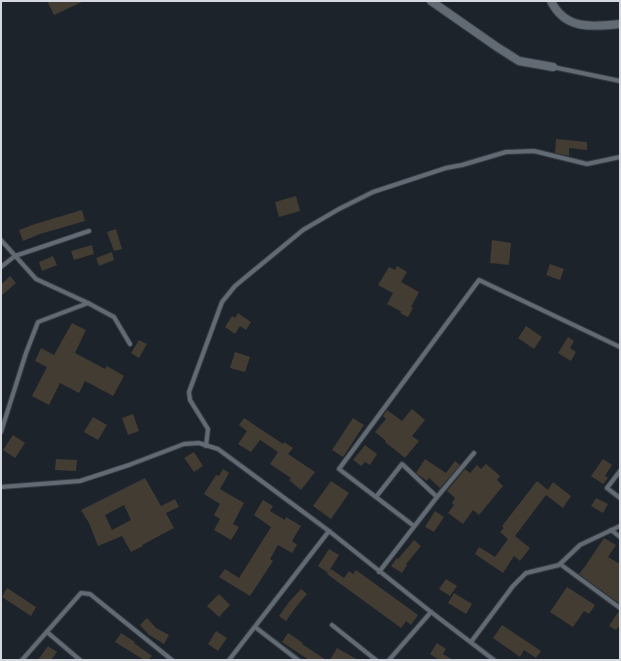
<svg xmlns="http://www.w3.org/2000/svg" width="621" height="661" viewBox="0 0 621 661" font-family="'Fira Sans',sans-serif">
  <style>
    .building { fill: #423c33; fill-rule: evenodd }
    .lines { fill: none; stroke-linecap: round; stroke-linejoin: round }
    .lane-casing { stroke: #383d45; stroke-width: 6 }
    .street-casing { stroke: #383d45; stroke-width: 10 }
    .lane { stroke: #626a73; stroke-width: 4 }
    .street { stroke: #626a73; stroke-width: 8 }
  </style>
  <rect width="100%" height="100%" fill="#1d232b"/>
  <!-- building -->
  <g class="building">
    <path d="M47 1H84L54 15Z"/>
    <path d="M556 139 587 142V150L569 148V156L555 153Z"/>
    <path d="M296 196 300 211 279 217 275 202Z"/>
    <path d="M82 210 85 221 40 234 23 241 19 230 35 224Z"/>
    <path d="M116 229 122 249 114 251 107 232Z"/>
    <path d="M492 240 511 243 509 265 490 263Z"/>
    <path d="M92 245 94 254 74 260 71 251Z"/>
    <path d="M112 252 114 260 99 266 96 258Z"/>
    <path d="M53 256 57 265 42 271 39 262Z"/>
    <path d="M550 264 564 269 560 280 546 275Z"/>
    <path d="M397 266 407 272 401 282 419 292 411 307 413 308 408 317 400 313 402 312 387 304 393 293 378 285 389 267 395 270Z"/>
    <path d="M10 276 16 283 1 296V285Z"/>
    <path d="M238 313 251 322 246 330 240 326 235 334 225 327 232 316 235 318Z"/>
    <path d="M72 323 86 330 75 353 105 369 107 366 124 376 113 396 85 381 79 393 60 383 49 405 32 396 47 367 35 361 41 348 54 355Z"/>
    <path d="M526 326 542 337 534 349 518 338Z"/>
    <path d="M568 337 574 341 570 348 576 352 571 361 558 353Z"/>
    <path d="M139 340 147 344 139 358 131 353Z"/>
    <path d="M235 352 250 357 245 372 230 368Z"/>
    <path d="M412 409 425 420 412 436 419 441 405 458 385 442 386 441 375 432 386 419 383 416 387 410 402 421Z"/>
    <path d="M133 414 139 431 128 435 122 418Z"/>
    <path d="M93 417 107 425 98 440 84 432Z"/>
    <path d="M244 418 283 444 284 442 293 448 288 454 315 472 301 490 289 480 291 478 270 464 278 452 260 440 251 452 238 444 247 431 239 425Z"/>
    <path d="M353 418 364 425 343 457 332 450Z"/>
    <path d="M13 435 25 443 15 458 3 450Z"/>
    <path d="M365 445 377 454 370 465 365 462 361 466 353 460Z"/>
    <path d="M194 452 203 466 194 472 184 458Z"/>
    <path d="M56 459 77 460 76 471 55 470Z"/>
    <path d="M425 459 446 473 455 461 460 465 440 488 429 478 427 481 416 473Z"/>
    <path d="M603 459 612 465 605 476 608 478 603 484 591 476Z"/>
    <path d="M486 464 500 476 497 480 503 486 479 515 473 510 463 524 448 513 454 505 452 503 455 498 447 491 465 469 470 473 477 465 481 469Z"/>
    <path d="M223 469 229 473 220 489 244 503 233 524 239 527 231 540 214 530 220 519 214 515 220 504 204 494 216 475 219 476Z"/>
    <path d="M145 478 161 506 175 499 179 507 166 513 174 528 142 545 143 546 131 552 122 536 98 546 89 523 81 510ZM124 505 131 520 112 530 105 515Z"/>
    <path d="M331 481 349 493 331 519 313 506Z"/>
    <path d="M537 481 548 490 553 482 571 496 563 508 546 495 515 536 530 548 520 561 514 556 503 573 475 554 479 547 495 557 508 539 500 532 504 528 502 526Z"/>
    <path d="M596 498 608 504 603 513 591 506Z"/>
    <path d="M263 500 273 506 270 511 285 520 286 517 301 526 292 541 297 545 292 553 278 545 270 559 273 561 250 596 219 577 225 569 239 578 271 527 254 515Z"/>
    <path d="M435 511 444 517 434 532 425 527Z"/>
    <path d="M604 538 616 545 608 557 620 564V604L579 574 586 565Z"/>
    <path d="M414 540 421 546 406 564 407 565 402 573 391 566 397 558 398 559Z"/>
    <path d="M329 549 339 555 328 573 318 566Z"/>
    <path d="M331 569 344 578 349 571 353 574 356 570 418 615 411 625 406 621 401 628 327 574Z"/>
    <path d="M446 579 457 586 450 596 439 589Z"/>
    <path d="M567 587 595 605 589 614 584 611 573 627 550 612Z"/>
    <path d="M7 588 36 607 31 616 2 597Z"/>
    <path d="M301 589 307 594 296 607 286 621 279 616 289 602Z"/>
    <path d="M454 593 472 604 466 614 448 603Z"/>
    <path d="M219 594 230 605 219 617 207 606Z"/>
    <path d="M619 611H620V625L616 630 609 626Z"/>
    <path d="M147 618 156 628 169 635 164 644 149 635 140 625Z"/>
    <path d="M502 625 541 651 536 658 524 650 520 657 493 638Z"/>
    <path d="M216 631 227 638 218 651 208 644Z"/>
    <path d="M121 633 135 642 134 643 152 656 148 660H144L115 642Z"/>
    <path d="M288 633 303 643 302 644 326 660H309L282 642Z"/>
    <path d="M437 643 446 649 443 654 453 660H439L430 654Z"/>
    <path d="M48 646 57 652 51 660H38Z"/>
    <path d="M337 648 358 660H330Z"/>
  </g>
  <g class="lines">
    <!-- lane casing -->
    <g class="lane-casing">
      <g id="lane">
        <path d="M553 67 620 81"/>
        <path d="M1 240 36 279 88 303"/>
        <path d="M1 267 15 256 89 231"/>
        <path d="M1 432 26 353 38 322 88 303 114 317 130 344"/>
        <path d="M206 446 208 429 190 400 189 392 222 302 235 286 303 230 339 209 373 192 446 168 462 165 506 152 534 151 587 164 620 157"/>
        <path d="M620 471 607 488 620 498"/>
        <path d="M1 487 80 481 129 465 184 444 199 443 218 449 329 531 431 612 494 660"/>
        <path d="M376 497 402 464 437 497"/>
        <path d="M414 526 339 469 479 280 620 347"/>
        <path d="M611 530 620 537"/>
        <path d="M560 564 620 608"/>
        <path d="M379 572 437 497 474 453"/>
        <path d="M332 625 376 660"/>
        <path d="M255 627 298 660"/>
        <path d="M47 632 80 660"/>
        <path d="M471 642 513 586 526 573 559 565 580 545 620 526"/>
        <path d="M22 660 81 593 90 594 172 660"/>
        <path d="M229 660 329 531"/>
        <path d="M389 660 431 612"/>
      </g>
    </g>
    <!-- street casing -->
    <g class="street-casing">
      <g id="street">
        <path d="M431 1 497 47 519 61 553 67"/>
        <path d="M551 1C565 30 592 27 620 24"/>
      </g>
    </g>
    <!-- lane -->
    <use href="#lane" class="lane"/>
    <!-- street -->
    <use href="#street" class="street"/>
  </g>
  <!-- border -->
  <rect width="621" height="661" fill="none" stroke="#d5d9df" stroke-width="4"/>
</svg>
